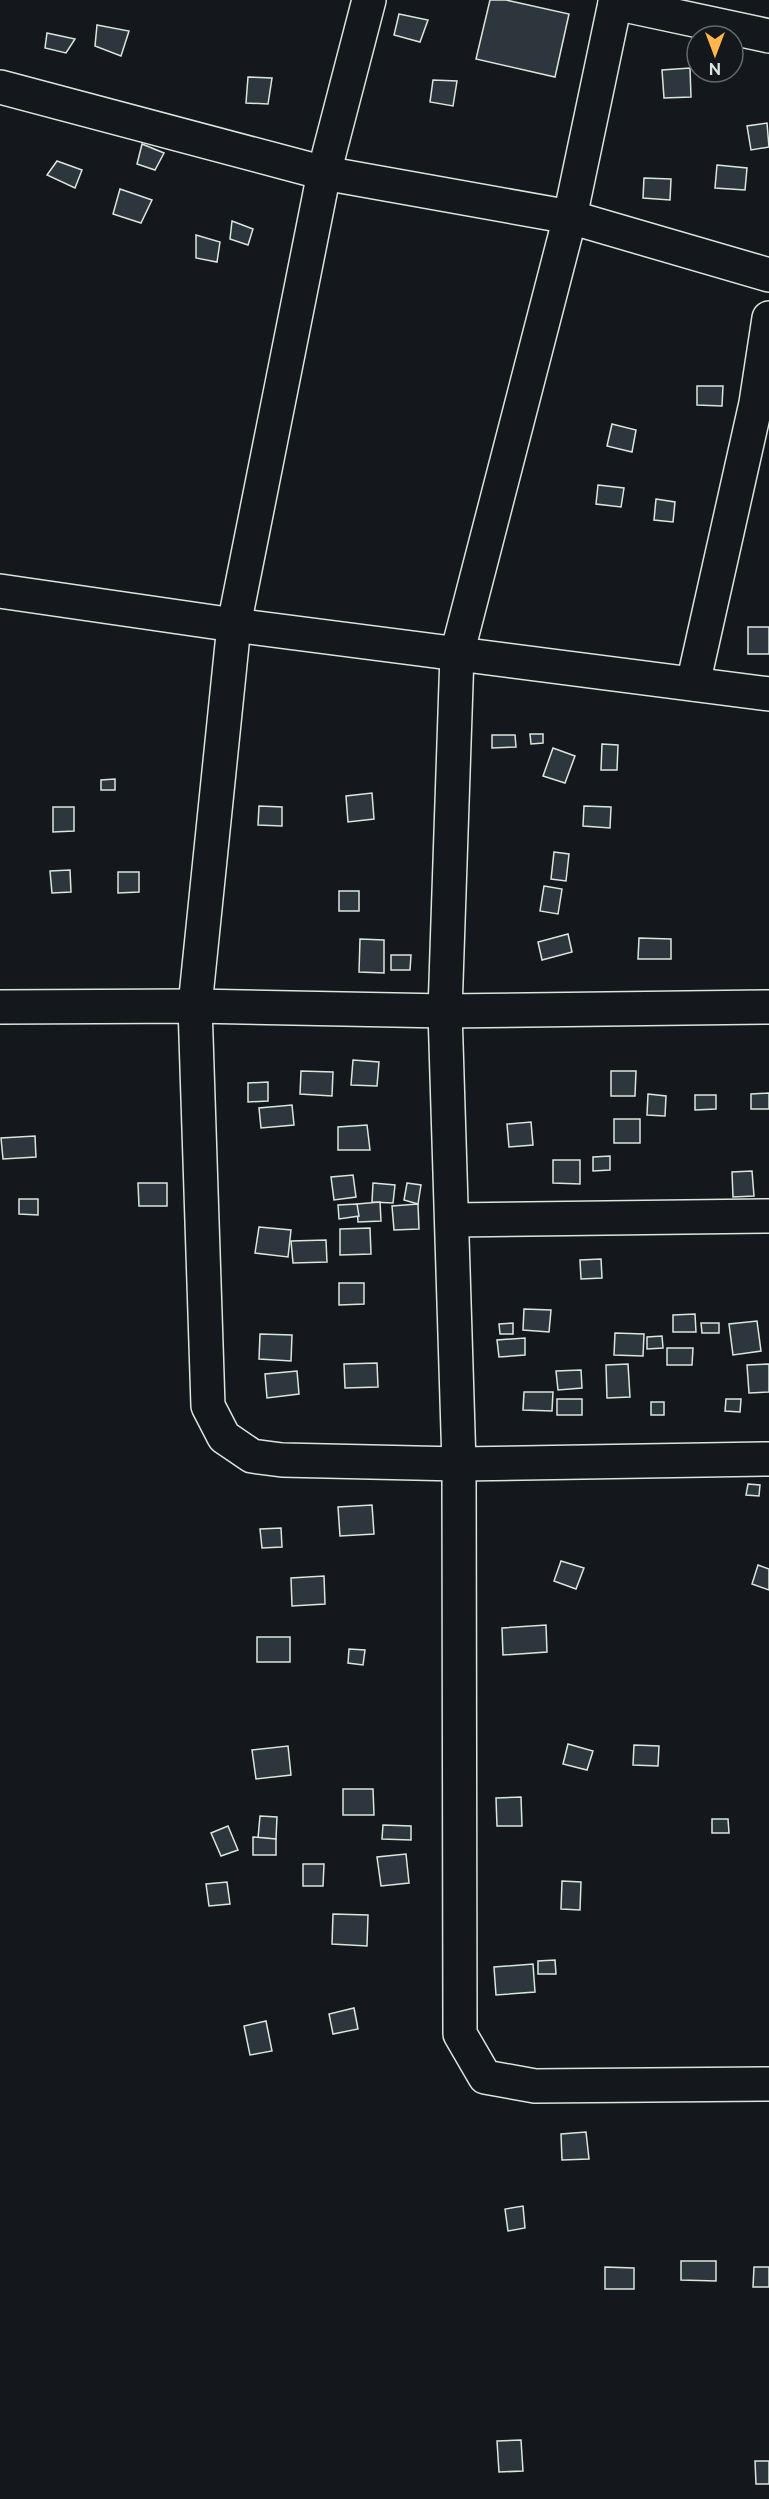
<svg xmlns="http://www.w3.org/2000/svg" width="769" height="2499" viewBox="0 0 769 2499" font-family="Raleway,sans-serif">
  <style>
    .building { fill: #2c363c; stroke: #d8e6dc; stroke-width: 1.5 }
    .lines { fill: none; stroke-linecap: round; stroke-linejoin: round }
    .minor-casing { stroke: #d8e6dc; stroke-width: 36 }
    .tertiary-casing { stroke: #d8e6dc; stroke-width: 36 }
    .minor { stroke: #14181c; stroke-width: 33 }
    .tertiary { stroke: #14181c; stroke-width: 33 }
  </style>
  <rect width="100%" height="100%" fill="#14181c"/>
  <!-- building -->
  <g class="building">
    <path d="M490 0H506L569 14 555 77 476 59Z"/>
    <path d="M399 14 428 20 420 42 394 35Z"/>
    <path d="M97 25 129 31 121 56 95 46Z"/>
    <path d="M47 33 75 39 66 53 45 48Z"/>
    <path d="M690 68 691 97 664 98 662 70Z"/>
    <path d="M248 77 272 78 268 104 246 103Z"/>
    <path d="M433 80 457 81 453 106 430 102Z"/>
    <path d="M767 123 769 147 751 150 747 126Z"/>
    <path d="M142 144 164 153 155 170 137 164Z"/>
    <path d="M57 161 82 170 75 188 47 175Z"/>
    <path d="M717 165 747 168 745 190 715 188Z"/>
    <path d="M644 178 671 179 670 200 643 198Z"/>
    <path d="M120 189 152 200 141 223 113 214Z"/>
    <path d="M232 221 253 229 248 245 230 239Z"/>
    <path d="M196 235 220 242 217 262 196 258Z"/>
    <path d="M697 386H723L722 406 697 405Z"/>
    <path d="M612 424 636 430 632 452 607 446Z"/>
    <path d="M598 485 624 488 621 507 596 504Z"/>
    <path d="M656 499 675 502 673 522 654 520Z"/>
    <rect x="748" y="627" width="21" height="27"/>
    <path d="M530 734H543V743L531 744Z"/>
    <path d="M492 735H515L516 747 492 748Z"/>
    <path d="M602 744 618 745 617 770H601Z"/>
    <path d="M553 748 575 756 565 783 543 776Z"/>
    <path d="M115 779V790H101V780Z"/>
    <path d="M372 793 374 819 348 822 346 796Z"/>
    <path d="M259 806 282 807V826L258 825Z"/>
    <path d="M584 806 611 807 610 828 583 826Z"/>
    <path d="M53 807H74V831L53 832Z"/>
    <path d="M554 852 569 854 566 881 551 879Z"/>
    <path d="M70 870 71 892 52 893 50 871Z"/>
    <path d="M118 872H139V892L118 893Z"/>
    <path d="M544 886 562 889 558 914 540 911Z"/>
    <rect x="339" y="891" width="20" height="20"/>
    <path d="M568 934 572 952 542 960 538 942Z"/>
    <path d="M639 938 671 939V959H638Z"/>
    <path d="M360 939 384 940V973L359 972Z"/>
    <path d="M391 955H411L410 970H391Z"/>
    <path d="M353 1060 379 1062 377 1086 351 1085Z"/>
    <path d="M301 1071 333 1072 332 1096 300 1094Z"/>
    <path d="M611 1071H636L635 1096H611Z"/>
    <path d="M268 1082V1101L248 1102V1083Z"/>
    <path d="M769 1093V1109H751V1094Z"/>
    <path d="M648 1094 666 1096 665 1116 647 1115Z"/>
    <path d="M695 1095H716V1109L695 1110Z"/>
    <path d="M292 1105 294 1125 261 1128 259 1108Z"/>
    <rect x="614" y="1119" width="26" height="24"/>
    <path d="M531 1122 533 1145 509 1147 507 1124Z"/>
    <path d="M367 1125 370 1150H338V1127Z"/>
    <path d="M35 1136 36 1157 3 1159 1 1138Z"/>
    <path d="M610 1156V1170L593 1171V1157Z"/>
    <path d="M553 1160H580V1184L553 1183Z"/>
    <path d="M752 1171 754 1196 733 1197 732 1172Z"/>
    <path d="M353 1175 356 1197 334 1200 331 1177Z"/>
    <path d="M138 1183H167V1206H139Z"/>
    <path d="M373 1183 395 1185 393 1203 372 1202Z"/>
    <path d="M407 1183 421 1185 418 1204 404 1200Z"/>
    <path d="M19 1199H38V1215L19 1214Z"/>
    <path d="M380 1202 381 1221 358 1222 357 1204Z"/>
    <path d="M357 1204 359 1216 339 1219 338 1205Z"/>
    <path d="M418 1204 419 1229 394 1230 392 1206Z"/>
    <path d="M259 1227 291 1230 288 1257 255 1253Z"/>
    <path d="M370 1228 371 1254 340 1255V1229Z"/>
    <path d="M326 1240 327 1262 293 1263 291 1241Z"/>
    <path d="M601 1259 602 1278 581 1279 580 1260Z"/>
    <path d="M339 1283H364V1304L339 1305Z"/>
    <path d="M524 1309 551 1310 549 1332 523 1330Z"/>
    <path d="M695 1314 696 1332H673V1315Z"/>
    <path d="M757 1321 761 1351 733 1355 729 1324Z"/>
    <path d="M513 1323V1334H500L499 1324Z"/>
    <path d="M701 1323H719V1333H702Z"/>
    <path d="M615 1333 644 1334 643 1356 614 1355Z"/>
    <path d="M260 1334 292 1335 291 1361 259 1359Z"/>
    <path d="M662 1336 663 1348 647 1349V1337Z"/>
    <path d="M525 1338V1355L499 1357 497 1340Z"/>
    <path d="M667 1348H693L692 1365H667Z"/>
    <path d="M377 1363 378 1387 345 1388 344 1364Z"/>
    <path d="M628 1364 630 1397 607 1398 606 1365Z"/>
    <path d="M769 1364V1392L749 1393 747 1365Z"/>
    <path d="M581 1370 582 1388 558 1390 556 1371Z"/>
    <path d="M297 1371 299 1394 267 1398 265 1374Z"/>
    <path d="M524 1392H553L552 1411 523 1410Z"/>
    <rect x="557" y="1399" width="25" height="16"/>
    <path d="M726 1399H741L740 1412 725 1411Z"/>
    <rect x="651" y="1402" width="13" height="13"/>
    <path d="M748 1484 760 1485 759 1496 746 1495Z"/>
    <path d="M372 1505 374 1534 340 1536 338 1507Z"/>
    <path d="M281 1528 282 1547 262 1548 260 1529Z"/>
    <path d="M561 1561 584 1568 576 1589 554 1581Z"/>
    <path d="M758 1565 769 1569V1590L752 1584Z"/>
    <path d="M324 1576 325 1604 292 1606 291 1578Z"/>
    <path d="M546 1625 547 1652 503 1655 502 1628Z"/>
    <rect x="257" y="1637" width="33" height="25"/>
    <path d="M349 1649 365 1650 363 1665 348 1663Z"/>
    <path d="M568 1744 593 1751 587 1770 563 1764Z"/>
    <path d="M634 1745 659 1746 658 1766 633 1765Z"/>
    <path d="M288 1746 291 1775 256 1779 252 1750Z"/>
    <path d="M343 1789H373L374 1815H343Z"/>
    <path d="M521 1797 522 1826H497L496 1798Z"/>
    <path d="M260 1816 277 1817 276 1839 258 1838Z"/>
    <path d="M712 1819H728L729 1833H712Z"/>
    <path d="M383 1825 411 1826V1840L382 1839Z"/>
    <path d="M228 1826 238 1850 221 1856 211 1833Z"/>
    <path d="M253 1837 276 1839V1855H253Z"/>
    <path d="M406 1854 409 1883 381 1886 377 1857Z"/>
    <path d="M303 1864H324L323 1886H303Z"/>
    <path d="M562 1881 581 1882 580 1910 561 1909Z"/>
    <path d="M227 1882 230 1904 209 1906 206 1884Z"/>
    <path d="M333 1914 368 1915 367 1946 332 1944Z"/>
    <path d="M555 1960 556 1974H538V1961Z"/>
    <path d="M533 1964 535 1992 496 1995 494 1967Z"/>
    <path d="M354 2008 358 2029 333 2034 329 2014Z"/>
    <path d="M266 2021 272 2051 250 2055 244 2026Z"/>
    <path d="M586 2132 589 2159 562 2160 561 2134Z"/>
    <path d="M523 2206 525 2228 508 2231 505 2209Z"/>
    <path d="M681 2261H716V2281L681 2280Z"/>
    <path d="M605 2267 634 2268V2289H605Z"/>
    <path d="M754 2267H769V2287H753Z"/>
    <path d="M521 2440 523 2471 499 2472 497 2441Z"/>
    <path d="M755 2461H769V2484H756Z"/>
  </g>
  <g class="lines">
    <!-- minor casing -->
    <g class="minor-casing">
      <g id="minor">
        <path d="M369 0 324 173 234 625 195 1006 208 1406 224 1437 252 1456 282 1460 459 1464 769 1459"/>
        <path d="M616 0 615 3 769 36"/>
        <path d="M615 3 570 217 457 654 445 1011 459 1464 460 2034 485 2077 535 2086 769 2084"/>
        <path d="M0 87 324 173 570 217 769 275"/>
        <path d="M693 684 756 403 769 318"/>
        <path d="M0 1007 195 1006 445 1011 769 1007"/>
        <path d="M452 1220 769 1216"/>
      </g>
    </g>
    <!-- tertiary casing -->
    <g class="tertiary-casing">
      <path id="tertiary" d="M0 591 234 625 769 694"/>
    </g>
    <!-- minor -->
    <use href="#minor" class="minor"/>
    <!-- tertiary -->
    <use href="#tertiary" class="tertiary"/>
  </g>
  <!-- north arrow -->
  <g transform="translate(715 54) rotate(180)"><circle r="28" fill="#14181c" stroke="#626a69" stroke-width="1.5"/>
  <path d="M0-4.5L10 22L0 15L-10 22Z" fill="#ffb74d"/>
  <text y="-9" font-size="16" font-weight="bold" text-anchor="middle" fill="#d8e6dc">N</text>
  </g>
</svg>
